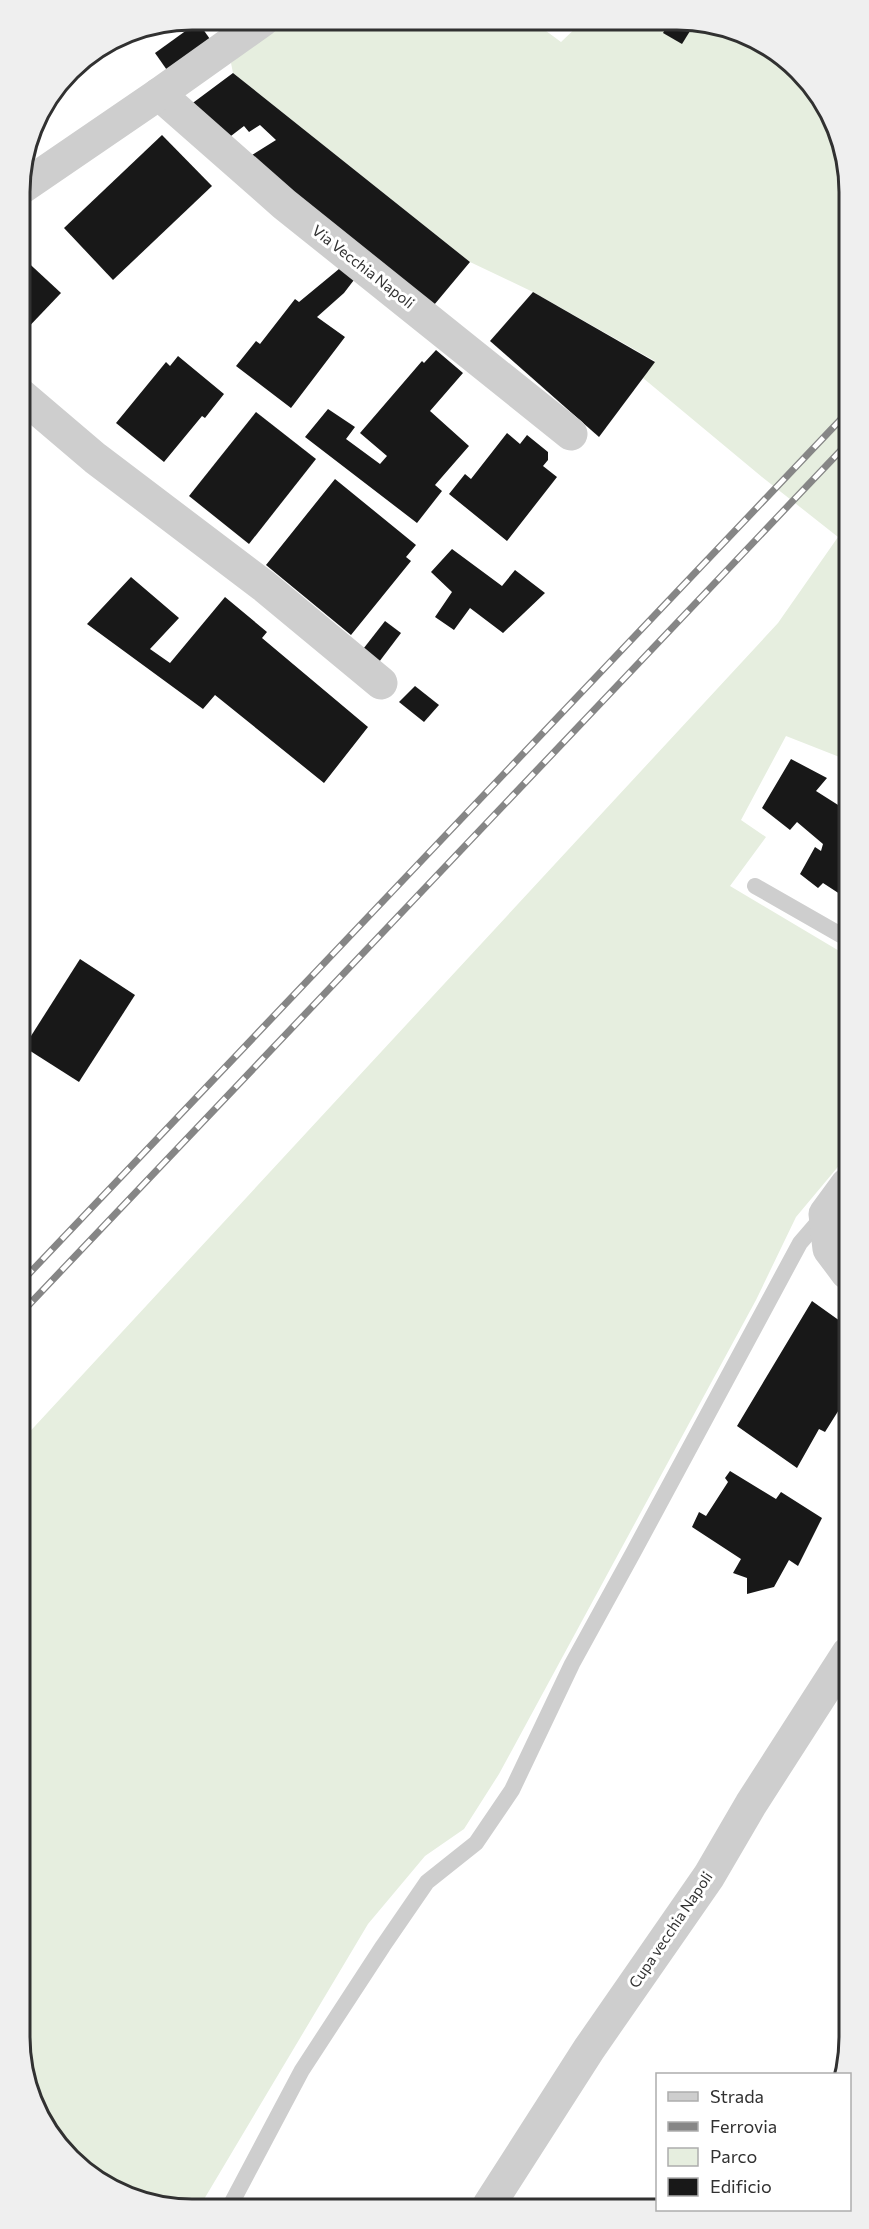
<svg xmlns="http://www.w3.org/2000/svg" width="869" height="2229" viewBox="0 0 869 2229" font-family="Commissioner,sans-serif">
  <style>
    .green { fill: #e6eedf }
    .building { fill: #181818 }
    .lines { fill: none; stroke-linecap: round; stroke-linejoin: round }
    .service { stroke: #cecece; stroke-width: 16 }
    .minor { stroke: #cecece; stroke-width: 33 }
    .rail-casing { stroke: #868686; stroke-width: 7 }
    .rail { stroke: #fff; stroke-width: 4.5; stroke-dasharray: 14; stroke-linecap: butt }
    .labels { text-anchor: middle; stroke-width: 6; stroke-linejoin: round; paint-order: stroke }
    .street-label { font-size: 15px; fill: #313131; stroke: #fff }
    .rim { fill: none; stroke: #313131; stroke-width: 3 }
  </style>
  <rect width="100%" height="100%" fill="#fff"/>
  <!-- green -->
  <path class="green" d="M283 20 534 22 561 42 582 22 710 23 791 62 844 148 846 778 840 775 842 758 786 736 741 820 766 837 730 886 846 955 847 1156 796 1217 756 1300 499 1774 464 1829 425 1856 368 1924 200 2206H159L78 2167 25 2081 23 1439 778 623 838 537 762 477 643 378 655 361 533 292 470 262 233 73 231 63Z"/>
  <!-- building -->
  <g class="building">
    <path d="M198 22 212 42 169 73 155 53Z"/>
    <path d="M669 22 695 23 682 44 663 33Z"/>
    <path d="M233 73 470 262 434 305 249 157 276 140 260 125 249 132 244 126 227 139 186 108Z"/>
    <path d="M162 135 212 186 113 280 64 228Z"/>
    <path d="M20 255 61 293 20 336Z"/>
    <path d="M345 264 357 276 344 293 317 317 345 337 291 408 236 366 256 341 260 344 295 299 299 302Z"/>
    <path d="M533 292 655 362 599 437 490 341Z"/>
    <path d="M436 350 463 373 430 411 469 446 435 485 442 491 417 523 305 437 328 409 355 427 346 439 380 464 387 456 360 433 422 361 424 363Z"/>
    <path d="M178 356 224 394 205 418 202 416 164 462 116 423 166 362 170 366Z"/>
    <path d="M256 412 316 459 249 544 189 496Z"/>
    <path d="M507 433 520 444 527 435 548 452V460L543 466 557 477 507 541 449 494 465 474 471 479Z"/>
    <path d="M335 479 416 545 406 557 411 561 351 635 266 565Z"/>
    <path d="M452 549 502 586 515 570 545 593 503 633 470 608 454 630 435 617 452 592 431 572Z"/>
    <path d="M131 577 179 618 150 649 170 663 225 597 267 632 262 638 368 727 324 783 215 695 203 709 87 624Z"/>
    <path d="M385 621 401 633 376 666 360 653Z"/>
    <path d="M415 686 439 705 424 722 399 702Z"/>
    <path d="M791 759 827 778 816 791 846 810V898L823 883 818 888 800 874 815 847 821 851 823 844 797 822 790 830 762 808Z"/>
    <path d="M80 959 135 995 79 1082 24 1047Z"/>
    <path d="M812 1301 847 1326V1397L825 1432 819 1429 797 1468 737 1426Z"/>
    <path d="M730 1471 776 1499 781 1492 822 1518 798 1566 789 1560 774 1587 747 1594V1578L733 1573 741 1559 692 1527 699 1512 706 1516 728 1482 725 1478Z"/>
  </g>
  <g class="lines">
    <!-- service -->
    <g class="service">
      <path d="M755 886 846 938"/>
      <path d="M230 2206 302 2070 383 1946 427 1882 476 1843 512 1790 572 1664 633 1553 800 1243 825 1214"/>
    </g>
    <!-- minor -->
    <g class="minor">
      <path d="M159 94 284 204 571 434"/>
      <path d="M20 189 159 94 263 20"/>
      <path d="M21 395 95 458 264 586 381 683"/>
      <path d="M847 1184 825 1214 829 1249 847 1273"/>
      <path d="M489 2205 589 2049 709 1876 751 1804 848 1653"/>
    </g>
    <!-- rail casing -->
    <g class="rail-casing">
      <g id="rail">
        <path d="M23 1280 844 416"/>
        <path d="M23 1311 845 446"/>
      </g>
    </g>
    <!-- rail -->
    <use href="#rail" class="rail"/>
  </g>
  <g class="labels">
    <!-- street labels -->
    <g class="street-label">
      <text transform="translate(363 267) rotate(38)" y="5">Via Vecchia Napoli</text>
      <text transform="translate(671 1930) rotate(-56)" y="5">Cupa vecchia Napoli</text>
    </g>
  </g>
  <!-- crop -->
  <path d="M0 0H869V2229H0ZM192 30H677A162 162 0 0 1 839 192V2037A162 162 0 0 1 677 2199H192A162 162 0 0 1 30 2037V192A162 162 0 0 1 192 30Z" fill="#efefef" fill-rule="evenodd"/>
  <path class="rim" d="M192 30H677A162 162 0 0 1 839 192V2037A162 162 0 0 1 677 2199H192A162 162 0 0 1 30 2037V192A162 162 0 0 1 192 30Z"/>
  <!-- legend -->
  <rect x="656" y="2073" width="195" height="138" fill="#ffffff" stroke="#adadad" stroke-width="1.5"/>
  <rect x="668" y="2092" width="30" height="9" fill="#cecece" stroke="#adadad" stroke-width="1.5"/>
  <text x="710" y="2103" font-size="18" fill="#313131">Strada</text>
  <rect x="668" y="2122" width="30" height="9" fill="#868686" stroke="#adadad" stroke-width="1.5"/>
  <text x="710" y="2133" font-size="18" fill="#313131">Ferrovia</text>
  <rect x="668" y="2148" width="30" height="18" fill="#e6eedf" stroke="#adadad" stroke-width="1.5"/>
  <text x="710" y="2163" font-size="18" fill="#313131">Parco</text>
  <rect x="668" y="2178" width="30" height="18" fill="#181818" stroke="#adadad" stroke-width="1.5"/>
  <text x="710" y="2193" font-size="18" fill="#313131">Edificio</text>
</svg>
